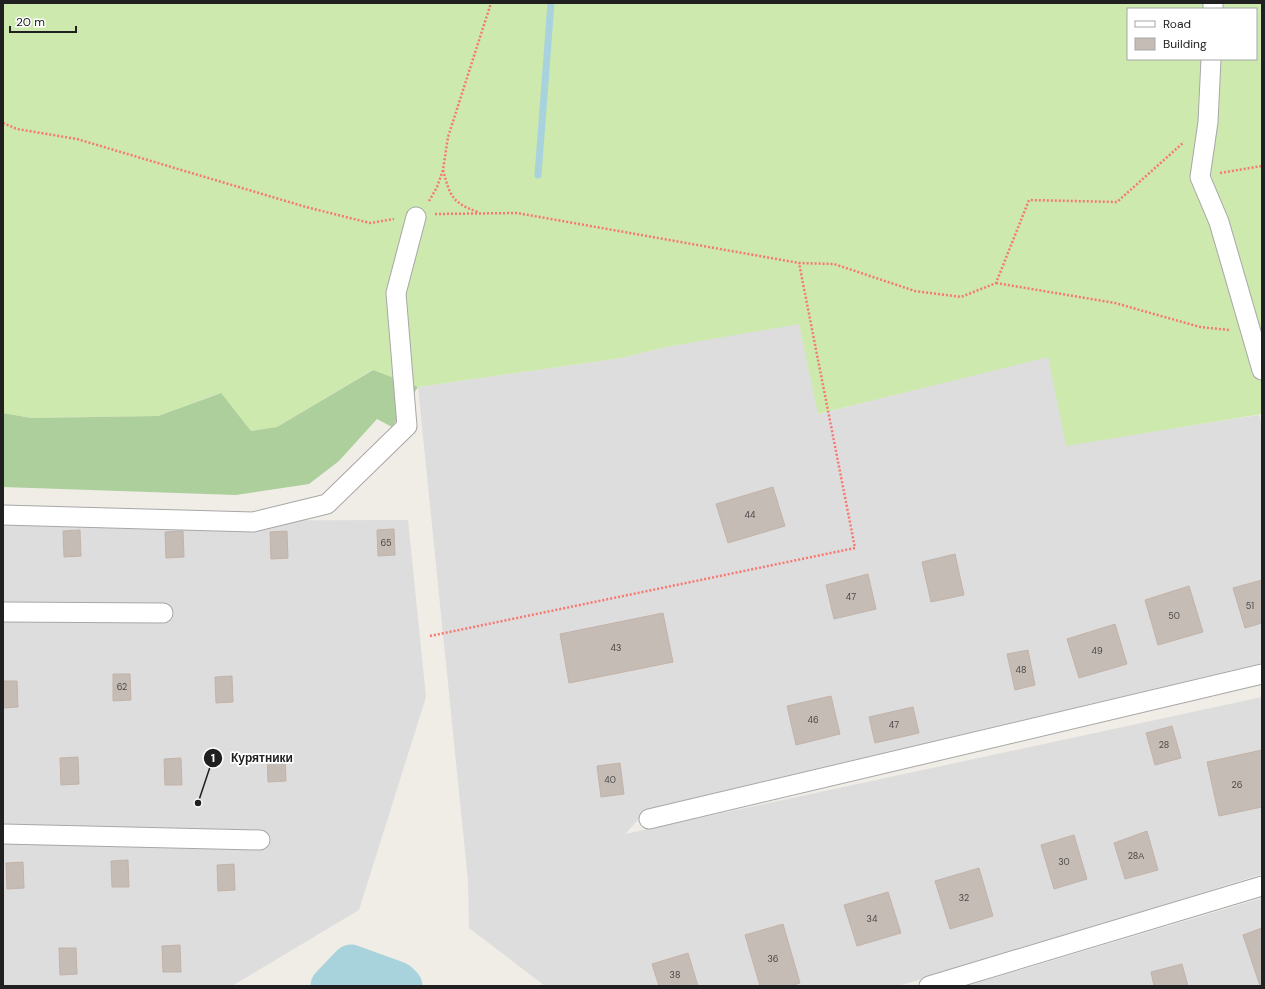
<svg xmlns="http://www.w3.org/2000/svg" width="1265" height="989" viewBox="0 0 1265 989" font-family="'DM Sans',sans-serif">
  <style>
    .residential { fill: #dedddd }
    .grass { fill: #cde9ae; fill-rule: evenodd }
    .forest { fill: #adcf9c }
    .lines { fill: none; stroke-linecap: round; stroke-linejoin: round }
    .stream { stroke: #a8d3dd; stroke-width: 7 }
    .river { stroke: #a8d3dd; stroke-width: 39 }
    .building { fill: #c5bcb6; stroke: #c2b3a9 }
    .minor-casing { stroke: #a7a7a7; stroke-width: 21 }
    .path { stroke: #f77870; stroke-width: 2.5; stroke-dasharray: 2 2; stroke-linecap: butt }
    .minor { stroke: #fff; stroke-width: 19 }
    .labels { text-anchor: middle; stroke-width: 3.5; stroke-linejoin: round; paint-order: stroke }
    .number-label { font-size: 9px; fill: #494746 }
    .leader { fill: none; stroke: #202020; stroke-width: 1.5 }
    .callout-dot { fill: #202020; stroke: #fff; stroke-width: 1.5 }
    .mark-label { font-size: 12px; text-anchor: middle; font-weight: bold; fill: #fff }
    .callout-label { font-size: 12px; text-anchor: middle; font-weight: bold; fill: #202020; stroke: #fff; stroke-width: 3.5; stroke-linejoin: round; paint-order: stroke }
  </style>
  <rect width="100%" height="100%" fill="#f0ede6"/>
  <!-- residential -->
  <g class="residential">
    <path d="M799 323 819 414 1049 356 1066 445 1259 415 1262 424V663L648 809 625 834 1262 697V874L1018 951 898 986H545L469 928 468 881 418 387 621 358 666 347Z"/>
    <path d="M408 520 426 697 359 910 232 986H3V521Z"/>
    <path d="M1262 898V986H966Z"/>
  </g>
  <!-- grass -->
  <path class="grass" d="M3 3H1262V414L1066 446 1048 357 818 414 799 324 666 347 621 358 418 387 372 370 277 427 251 431 220 393 158 416 31 418 3 413ZM1128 9H1256V59H1128Z"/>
  <!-- forest -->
  <path class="forest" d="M373 370 418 387 392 427 377 419 339 461 309 484 236 495 3 487V413L31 418 158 416 221 393 251 431 277 427Z"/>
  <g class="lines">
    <!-- stream -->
    <path class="stream" d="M538 175 551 3"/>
    <!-- river -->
    <path class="river" d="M330 986 351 964 398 981 403 986"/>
  </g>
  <!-- building -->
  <g class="building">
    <path d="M773 487 785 526 728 543 716 504Z"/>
    <path d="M394 529 395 555 378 556 377 530Z"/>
    <path d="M80 530 81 556 64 557 63 531Z"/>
    <path d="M183 531 184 557 166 558 165 532Z"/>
    <path d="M287 531 288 558 271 559 270 532Z"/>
    <path d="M955 554 964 595 931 602 922 562Z"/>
    <path d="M868 574 876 609 834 619 826 585Z"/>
    <path d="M1262 580V623L1245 628 1233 588Z"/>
    <path d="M1189 586 1203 632 1158 645 1145 600Z"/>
    <path d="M663 613 673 662 569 683 560 634Z"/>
    <path d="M1115 624 1127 664 1079 678 1067 639Z"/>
    <path d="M1028 650 1035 685 1015 690 1007 654Z"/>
    <path d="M113 674H130L131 700 113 701Z"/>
    <path d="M232 676 233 702 216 703 215 677Z"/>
    <path d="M3 681H17L18 707 3 708Z"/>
    <path d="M831 696 840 734 796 745 787 706Z"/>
    <path d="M913 707 919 733 875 743 869 717Z"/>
    <path d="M1172 726 1181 758 1155 765 1146 733Z"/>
    <path d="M1262 750V807L1219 816 1207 762Z"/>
    <path d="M267 755H285L286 781 268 782Z"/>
    <path d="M78 757 79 784 61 785 60 758Z"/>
    <path d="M181 758 182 785H165L164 759Z"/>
    <path d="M620 763 624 794 601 797 597 766Z"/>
    <path d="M1147 831 1158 870 1125 879 1114 843Z"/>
    <path d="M1074 835 1087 879 1054 889 1041 845Z"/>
    <path d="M128 860 129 887H112L111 861Z"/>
    <path d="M23 862 24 888 7 889 6 863Z"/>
    <path d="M234 864 235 890 218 891 217 865Z"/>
    <path d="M979 868 993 916 950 929 935 881Z"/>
    <path d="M888 892 901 933 857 946 844 905Z"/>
    <path d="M783 924 800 983 790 986H760L745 935Z"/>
    <path d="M1262 928V986H1260L1243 935Z"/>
    <path d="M180 945 181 972H163L162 946Z"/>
    <path d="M59 948H76L77 974 60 975Z"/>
    <path d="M688 953 698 986H659L652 964Z"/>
    <path d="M1182 964 1188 986H1154L1151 972Z"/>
  </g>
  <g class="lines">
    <!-- minor casing -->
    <g class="minor-casing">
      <g id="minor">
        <path d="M1213 9V3"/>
        <path d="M1211 59 1208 122 1200 177 1219 222 1262 370"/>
        <path d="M3 515 253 522 327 504 407 426 396 293 416 217"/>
        <path d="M3 612 163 613"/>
        <path d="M649 819 1262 674"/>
        <path d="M3 834 260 840"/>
        <path d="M929 986 1262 886"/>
      </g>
    </g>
    <!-- path -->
    <g class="path">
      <path d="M3 123 17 129 77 139 306 207 370 223 394 219"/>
      <path d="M443 170C450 196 452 203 478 212"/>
      <path d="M1220 173 1262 166"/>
      <path d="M429 201 437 187 443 170 448 137 491 3"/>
      <path d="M435 214 517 213 799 263 834 264 915 291 961 297 996 283 1029 200 1117 202 1184 142"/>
      <path d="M996 283 1115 303 1200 327 1229 330"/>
      <path d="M430 636 855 548 799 263"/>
    </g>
    <!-- minor -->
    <use href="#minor" class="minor"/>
  </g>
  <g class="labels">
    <!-- number labels -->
    <g class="number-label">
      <text x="750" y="518">44</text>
      <text x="386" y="546">65</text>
      <text x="851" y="600">47</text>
      <text x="1250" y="609">51</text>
      <text x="1174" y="619">50</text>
      <text x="616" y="651">43</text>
      <text x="1097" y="654">49</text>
      <text x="1021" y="673">48</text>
      <text x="122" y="690">62</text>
      <text x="813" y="723">46</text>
      <text x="894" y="728">47</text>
      <text x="1164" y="748">28</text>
      <text x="610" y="783">40</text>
      <text x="1237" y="788">26</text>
      <text x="1136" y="859">28А</text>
      <text x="1064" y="865">30</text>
      <text x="964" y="901">32</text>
      <text x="872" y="922">34</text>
      <text x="773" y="962">36</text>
      <text x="675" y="978">38</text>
    </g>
  </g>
  <!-- callouts -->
  <path class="leader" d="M198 803L213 758"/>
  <g class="callout-dot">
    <circle cx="198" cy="803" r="4"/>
    <circle cx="213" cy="758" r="10"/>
  </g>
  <g class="mark-label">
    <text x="213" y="762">1</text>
  </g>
  <g class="callout-label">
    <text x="262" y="762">Курятники</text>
  </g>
  <!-- border -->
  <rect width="1265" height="989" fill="none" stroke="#202020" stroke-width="8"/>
  <!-- legend -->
  <rect x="1127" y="8" width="130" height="52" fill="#ffffff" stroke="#a6a6a6"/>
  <rect x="1135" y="21" width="20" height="6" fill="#ffffff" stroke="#a6a6a6"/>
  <text x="1163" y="28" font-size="12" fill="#202020">Road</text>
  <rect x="1135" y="38" width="20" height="12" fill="#c5bcb6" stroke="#a6a6a6"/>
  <text x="1163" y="48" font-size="12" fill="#202020">Building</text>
  <!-- scale -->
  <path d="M10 26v6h66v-6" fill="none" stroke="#202020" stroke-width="2"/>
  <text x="16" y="26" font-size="12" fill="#202020" stroke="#ffffff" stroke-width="3" paint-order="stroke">20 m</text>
</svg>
